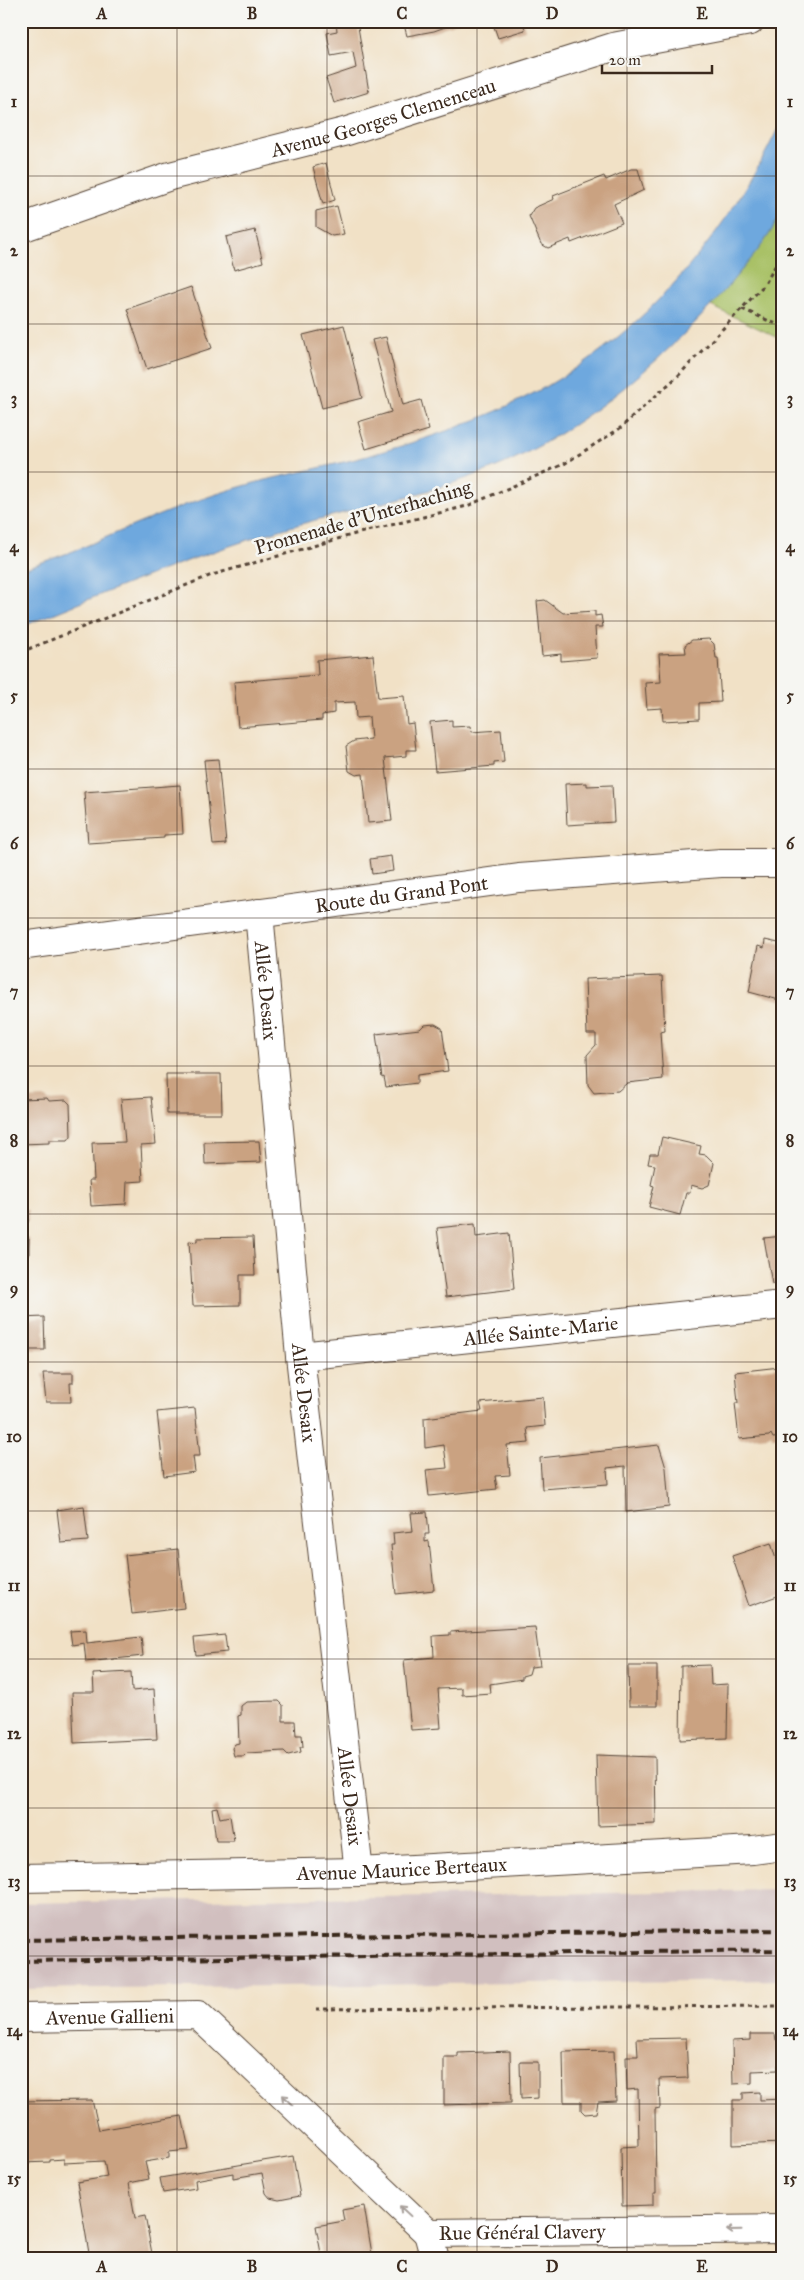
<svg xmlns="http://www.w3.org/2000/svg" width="804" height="2280" viewBox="0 0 804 2280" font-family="'IM FELL Great Primer',serif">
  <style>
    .industrial { fill: #d1bfbf }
    .green { fill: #a9c166; stroke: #727642 }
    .water { fill: #6ea8de; stroke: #54697e }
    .building { fill: #caa281 }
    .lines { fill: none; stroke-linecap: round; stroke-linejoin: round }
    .street-casing { stroke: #564537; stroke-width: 30 }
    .path { stroke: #564537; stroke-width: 3; stroke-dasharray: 4 4; stroke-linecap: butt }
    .street { stroke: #fff; stroke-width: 28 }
    .rail { stroke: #3b2a1e; stroke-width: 4; stroke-dasharray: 8 4; stroke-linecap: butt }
    .oneway { stroke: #a79f9a }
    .grid { fill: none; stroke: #3b2a1e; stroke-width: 1; stroke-opacity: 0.55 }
    .labels { text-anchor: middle; stroke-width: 5; stroke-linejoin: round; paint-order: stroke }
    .street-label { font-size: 20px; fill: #3b2a1e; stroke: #f6f6f2 }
    .neatline { fill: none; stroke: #3b2a1e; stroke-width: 2 }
    .grid-label { font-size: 16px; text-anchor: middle; font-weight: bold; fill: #3b2a1e }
  </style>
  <rect width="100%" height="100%" fill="#f6f6f2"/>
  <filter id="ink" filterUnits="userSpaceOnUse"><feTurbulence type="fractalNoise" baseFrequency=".02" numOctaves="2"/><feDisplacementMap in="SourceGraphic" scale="10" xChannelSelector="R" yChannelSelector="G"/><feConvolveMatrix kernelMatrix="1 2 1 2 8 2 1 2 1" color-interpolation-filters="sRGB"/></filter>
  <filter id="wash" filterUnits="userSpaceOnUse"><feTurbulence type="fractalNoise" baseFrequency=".0096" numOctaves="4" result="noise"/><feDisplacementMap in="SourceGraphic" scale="20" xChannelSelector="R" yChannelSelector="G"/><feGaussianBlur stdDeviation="1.12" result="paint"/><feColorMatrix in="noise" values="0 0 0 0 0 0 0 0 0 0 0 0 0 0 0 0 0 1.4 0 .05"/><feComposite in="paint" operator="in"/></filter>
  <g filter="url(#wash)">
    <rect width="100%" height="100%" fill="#f1e1c6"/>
    <!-- industrial -->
    <path class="industrial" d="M783 1890V1980L21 1989V1903Z"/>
    <!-- green -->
    <path class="green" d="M783 167V340L711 306Z"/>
    <!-- water -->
    <path class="water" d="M783 118C783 135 786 201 781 212 772 234 755 255 739 273 678 349 581 434 489 470 414 500 333 512 257 537 176 563 99 595 21 627V570C43 561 65 555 86 546 135 525 182 504 233 489 282 474 332 467 381 452 433 437 484 419 532 394 645 336 730 231 783 118Z"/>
    <g id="blocks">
      <!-- building -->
      <g class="building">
        <path d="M336 21H357L369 92 334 103 326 78 356 68 353 52 331 56 327 33 337 31Z"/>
        <path d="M403 21H459V22L434 31 407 36Z"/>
        <path d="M492 21H523L525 30 498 38Z"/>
        <path d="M326 163 335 200 323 204 313 167Z"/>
        <path d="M631 169H638L644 190 614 204 622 223 571 243 570 239 548 248 541 244 529 216 534 208 554 199 553 196 604 176 606 180Z"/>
        <path d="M337 206 344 234 332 236 316 227V211Z"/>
        <path d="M255 230 263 262 234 270 226 237Z"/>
        <path d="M191 287 212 348 147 369 127 309Z"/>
        <path d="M344 325 362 398 322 408 303 335Z"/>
        <path d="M386 337 403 405 421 400 429 430 366 449 358 422 391 412 372 340Z"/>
        <path d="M545 600 563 613 595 611V616L601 615 603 627H595L597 658 561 661V654L542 656 537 601Z"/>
        <path d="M709 639 714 644 716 658H718L721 702 699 703V719L663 721 662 708 647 709 645 683 661 682 659 654 686 653 685 645 692 640Z"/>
        <path d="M373 655 378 698 404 696 407 724 413 723 416 750H406V756L385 758 392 821 368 823 363 774 356 775 349 771 346 746 354 741 371 739 369 717 356 718 355 702 334 703V713L322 715V720L238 727 234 682 318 675 317 660Z"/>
        <path d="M452 720V727L470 726 471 732 501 730 504 762 494 763V766L435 771 430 722Z"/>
        <path d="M218 759 226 844 213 845 204 760Z"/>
        <path d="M587 783V786L612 785 614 822 567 825 565 784Z"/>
        <path d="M180 785 183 834 164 835V838L88 843 84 792Z"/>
        <path d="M391 856 393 871 372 874 370 859Z"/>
        <path d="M765 940 783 944V1001L749 992 758 946 764 948Z"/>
        <path d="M662 976 665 1031 660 1032 663 1079 627 1083 618 1091 594 1093 588 1085 587 1055 596 1045V1034H587L585 979Z"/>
        <path d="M435 1024 442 1028 448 1071 417 1075V1083L386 1087 384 1077 382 1078 376 1034 420 1029 424 1025Z"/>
        <path d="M166 1074H221L222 1114H167Z"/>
        <path d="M151 1097 156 1144 141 1145 143 1181 127 1182 126 1204 91 1206 89 1180H94L92 1143 125 1142 121 1099Z"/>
        <path d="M47 1098 49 1101 66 1100 70 1104 71 1136 68 1140H49V1143L21 1144V1099Z"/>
        <path d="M662 1137 701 1146 699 1154 706 1155 714 1163 709 1185 702 1188 691 1185 690 1193H686L680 1215 649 1207 654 1186 651 1185 655 1165 648 1164 650 1154H658Z"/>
        <path d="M259 1141 261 1162 205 1164 204 1142Z"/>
        <rect x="21" y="1210" width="7" height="12"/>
        <path d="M475 1224 476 1237 509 1233 514 1289 446 1297 437 1228Z"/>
        <path d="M783 1236V1283L772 1284 764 1238Z"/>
        <path d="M253 1237 255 1275H240V1305L193 1306 189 1241 197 1242V1238Z"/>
        <path d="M29 1238V1255H21V1239Z"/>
        <path d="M44 1317 45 1350H21V1318Z"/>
        <path d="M780 1367 783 1370V1437L773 1438 771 1434 769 1436 739 1439 735 1403H738L735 1372Z"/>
        <path d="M43 1373H73V1383H70L71 1402H46Z"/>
        <path d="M543 1397 545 1426 527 1428 529 1443 507 1445 510 1475 495 1476 497 1489 429 1496 426 1470 447 1468 444 1445 425 1448 424 1418 482 1411 480 1403Z"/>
        <path d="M195 1408 200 1456H193L195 1472 164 1476 157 1412Z"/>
        <path d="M659 1445 666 1468 669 1507 626 1512 625 1466 607 1468 608 1484 542 1489 540 1458Z"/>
        <path d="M84 1506 88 1541 61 1543 57 1510Z"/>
        <path d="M427 1512 429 1534H425V1542L429 1541 434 1590 396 1594 391 1545H394L393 1533 413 1531 411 1513Z"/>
        <path d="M771 1543 779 1569 783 1568V1594L749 1606 732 1556Z"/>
        <path d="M178 1549 184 1608 132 1614 125 1555Z"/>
        <path d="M535 1627 540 1666 531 1667 529 1674 522 1676V1679L490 1684 491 1693 462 1695V1688L438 1689 441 1728 411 1730 404 1660 434 1657 433 1636 450 1635V1632Z"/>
        <path d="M86 1630 87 1643 141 1637 143 1656 86 1662 84 1643 72 1645 70 1631Z"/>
        <path d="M225 1635 227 1652 196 1655 194 1638Z"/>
        <path d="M710 1665 711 1685 728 1684 727 1738 680 1740 681 1666Z"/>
        <path d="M628 1666H657V1706H629Z"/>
        <path d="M131 1672 132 1691 154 1689 157 1739 74 1743 72 1692H94L93 1674Z"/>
        <path d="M279 1701 283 1705V1721H295L296 1735H302L303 1747H300L301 1752 288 1755 284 1751 247 1753 244 1756H234L232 1748 235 1744 239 1743 238 1716 241 1715V1706L246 1702Z"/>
        <path d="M596 1755 655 1757 656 1824 598 1826Z"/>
        <path d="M217 1807 220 1818 230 1816 234 1841H216L212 1808Z"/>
        <path d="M750 2034H775L776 2040H783V2065H778V2070L752 2071V2083L733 2084 732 2041 750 2040Z"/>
        <path d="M686 2038 688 2078 659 2079 660 2108 655 2109 656 2193H653V2205L622 2206 621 2147 639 2146 638 2089 627 2090 626 2056H638L637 2039Z"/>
        <path d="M510 2051 511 2103 444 2105V2057H458V2053Z"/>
        <path d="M614 2051 616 2101 598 2102 596 2113 585 2114 581 2110V2102H564L563 2052Z"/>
        <path d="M520 2062H538V2098L521 2099Z"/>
        <path d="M760 2092V2100L783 2099V2143L733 2145V2100H743V2093Z"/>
        <path d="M92 2100 99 2130 182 2116 189 2150 169 2152V2158L145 2162 149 2179 129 2183 135 2218 145 2216 153 2259H90L77 2182 107 2177 104 2161 64 2163V2159L50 2160V2162L21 2163V2101Z"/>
        <path d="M293 2156 300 2196 279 2200 270 2198 266 2193 262 2173 233 2178V2173L195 2180 196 2188 163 2193 160 2178Z"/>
        <path d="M364 2206 372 2254 344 2259H322L316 2226 344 2221 342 2210Z"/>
      </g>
    </g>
  </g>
  <g filter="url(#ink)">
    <use href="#blocks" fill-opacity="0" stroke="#564537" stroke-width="1"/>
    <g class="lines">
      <!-- street casing -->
      <g class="street-casing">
        <g id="street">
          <path id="s1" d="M21 228 170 176 344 132 613 47 750 21"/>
          <path id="s2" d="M259 913 300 1356 359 1872"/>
          <path id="s3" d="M21 946 519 878 721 863H783"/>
          <path id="s4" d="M300 1356 783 1305"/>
          <path id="s5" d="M21 1878 359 1872 753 1850 783 1846"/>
          <path id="s6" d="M21 2018 198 2015 428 2233 783 2229"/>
          <path d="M428 2233 435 2259"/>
        </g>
      </g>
      <!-- path -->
      <g class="path">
        <path d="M742 309 783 327"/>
        <path d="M21 652 212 575 355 534 467 506 564 464 619 429 679 375 765 284 783 252"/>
        <path d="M316 2009 783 2006"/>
      </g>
      <!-- street -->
      <use href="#street" class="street"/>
      <!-- rail -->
      <g class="rail">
        <path d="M21 1940 783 1930"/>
        <path d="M21 1961 783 1950"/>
      </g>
    </g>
    <!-- one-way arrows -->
    <defs><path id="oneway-shaft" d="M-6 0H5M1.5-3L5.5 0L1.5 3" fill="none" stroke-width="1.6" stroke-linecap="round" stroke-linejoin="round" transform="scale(1.25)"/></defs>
    <g class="oneway">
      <use href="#oneway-shaft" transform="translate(287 2100) rotate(-137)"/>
      <use href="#oneway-shaft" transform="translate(405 2211) rotate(-137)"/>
      <use href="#oneway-shaft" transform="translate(734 2230) rotate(179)"/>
    </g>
  </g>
  <!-- grid -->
  <path class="grid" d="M177 21V2259M327 21V2259M477 21V2259M627 21V2259M21 176H783M21 324H783M21 472H783M21 621H783M21 769H783M21 918H783M21 1066H783M21 1214H783M21 1362H783M21 1511H783M21 1659H783M21 1808H783M21 1956H783M21 2104H783"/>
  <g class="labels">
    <!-- street labels -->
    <g class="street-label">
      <text dy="7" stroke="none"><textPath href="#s1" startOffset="379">Avenue Georges Clemenceau</textPath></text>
      <text transform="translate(363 517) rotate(-16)" y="7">Promenade d'Unterhaching</text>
      <text dy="7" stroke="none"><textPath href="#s3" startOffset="384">Route du Grand Pont</textPath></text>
      <text dy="7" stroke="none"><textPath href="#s2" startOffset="78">Allée Desaix</textPath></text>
      <text dy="7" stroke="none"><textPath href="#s4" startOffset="242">Allée Sainte-Marie</textPath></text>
      <text dy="7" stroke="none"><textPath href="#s2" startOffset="482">Allée Desaix</textPath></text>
      <text dy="7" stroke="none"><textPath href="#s2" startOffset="888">Allée Desaix</textPath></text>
      <text dy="7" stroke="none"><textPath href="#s5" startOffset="381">Avenue Maurice Berteaux</textPath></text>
      <text dy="7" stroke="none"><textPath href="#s6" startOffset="89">Avenue Gallieni</textPath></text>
      <text dy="7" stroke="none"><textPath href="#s6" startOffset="588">Rue Général Clavery</textPath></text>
    </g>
  </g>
  <!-- margin -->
  <rect width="804" height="2280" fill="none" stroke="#f6f6f2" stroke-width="55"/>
  <!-- scale -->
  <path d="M602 65v8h110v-8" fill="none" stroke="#3b2a1e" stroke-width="2.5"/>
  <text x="609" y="65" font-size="15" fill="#3b2a1e" stroke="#f6f6f2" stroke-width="4" paint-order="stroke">20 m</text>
  <rect x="28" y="28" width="748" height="2224" class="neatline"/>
  <g class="grid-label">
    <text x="102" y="19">A</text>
    <text x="252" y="19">B</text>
    <text x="402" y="19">C</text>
    <text x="552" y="19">D</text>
    <text x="702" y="19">E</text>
    <text x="14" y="107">1</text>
    <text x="790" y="107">1</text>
    <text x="14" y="256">2</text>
    <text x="790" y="256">2</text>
    <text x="14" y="404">3</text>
    <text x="790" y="404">3</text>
    <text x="14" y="552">4</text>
    <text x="790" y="552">4</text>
    <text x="14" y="701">5</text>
    <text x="790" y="701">5</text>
    <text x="14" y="849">6</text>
    <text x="790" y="849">6</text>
    <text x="14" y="997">7</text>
    <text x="790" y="997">7</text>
    <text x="14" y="1146">8</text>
    <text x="790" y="1146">8</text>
    <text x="14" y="1294">9</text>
    <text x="790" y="1294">9</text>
    <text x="14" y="1442">10</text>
    <text x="790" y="1442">10</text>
    <text x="14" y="1591">11</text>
    <text x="790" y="1591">11</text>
    <text x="14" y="1739">12</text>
    <text x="790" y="1739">12</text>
    <text x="14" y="1887">13</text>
    <text x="790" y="1887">13</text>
    <text x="14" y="2036">14</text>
    <text x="790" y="2036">14</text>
    <text x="14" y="2184">15</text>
    <text x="790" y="2184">15</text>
    <text x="102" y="2272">A</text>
    <text x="252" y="2272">B</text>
    <text x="402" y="2272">C</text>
    <text x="552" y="2272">D</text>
    <text x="702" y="2272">E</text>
  </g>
</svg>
